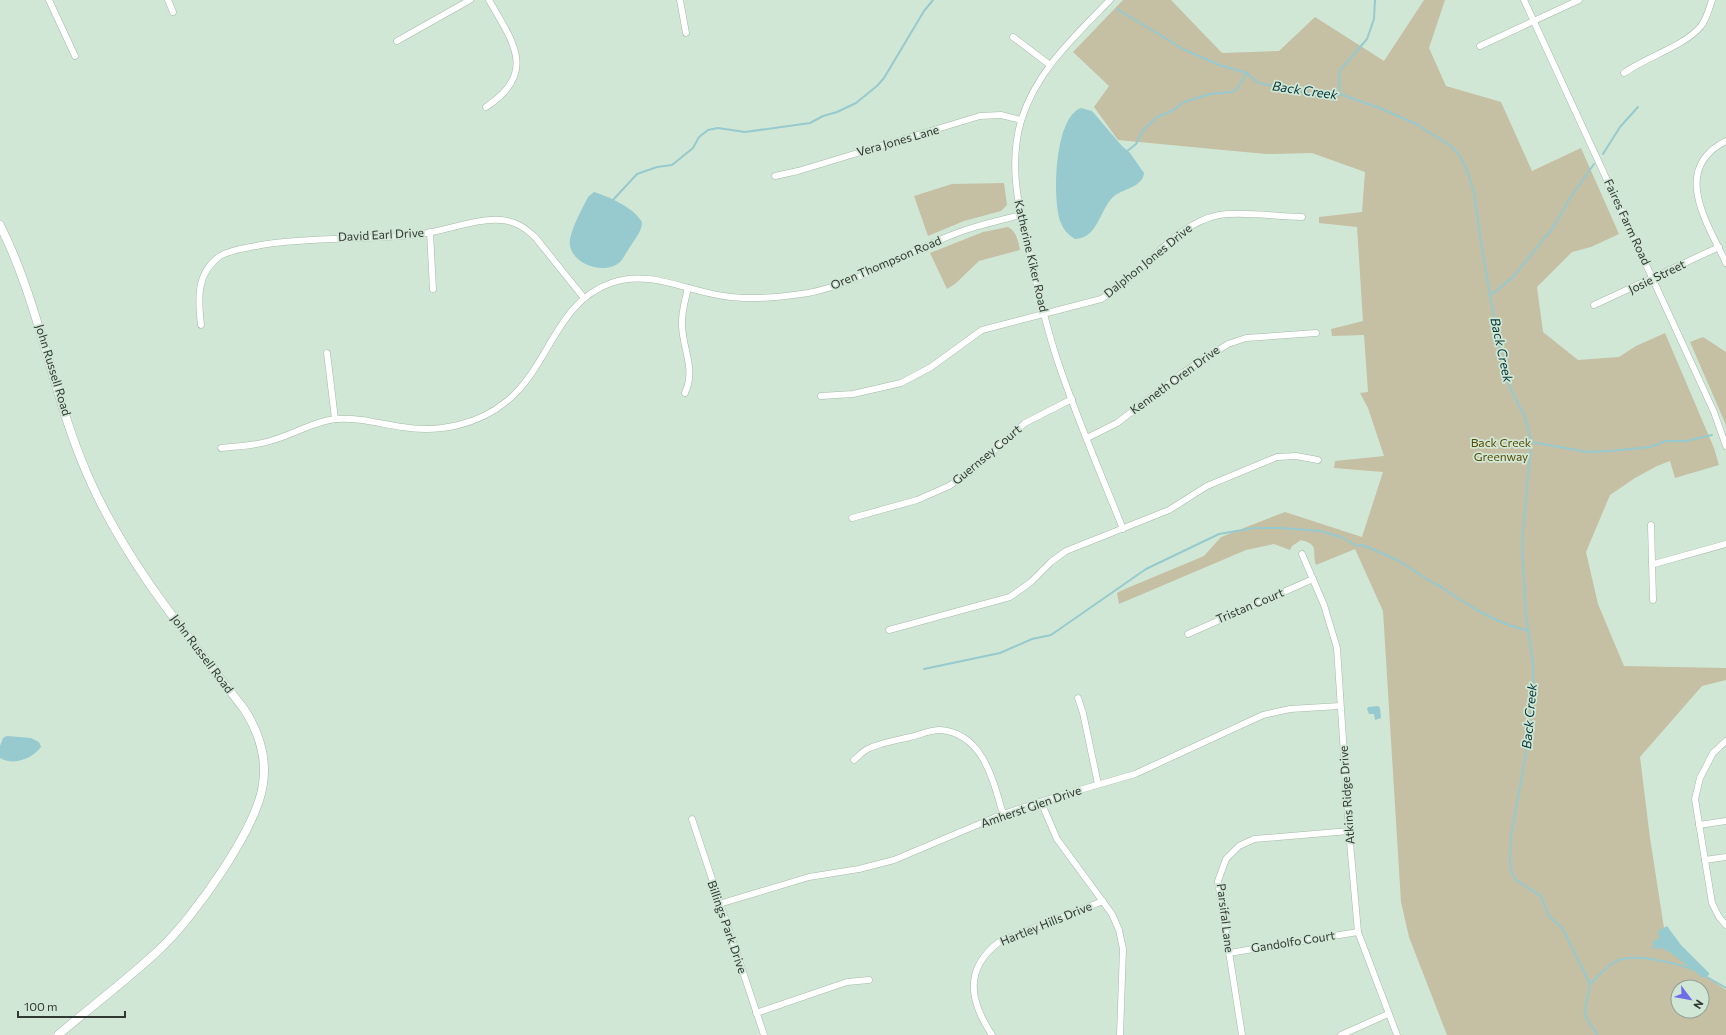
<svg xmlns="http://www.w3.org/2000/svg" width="1726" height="1035" viewBox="0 0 1726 1035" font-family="Commissioner,sans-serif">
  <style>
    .green { fill: #c5bfa4; fill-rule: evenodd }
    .water { fill: #96cace }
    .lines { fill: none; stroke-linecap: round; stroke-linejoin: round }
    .stream { stroke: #96cace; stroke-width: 2 }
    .minor-casing { stroke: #a5b9a8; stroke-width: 7 }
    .tertiary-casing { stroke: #a5b9a8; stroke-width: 9 }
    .minor { stroke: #fff; stroke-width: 6 }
    .tertiary { stroke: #fff; stroke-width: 8 }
    .labels { text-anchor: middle; stroke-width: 3.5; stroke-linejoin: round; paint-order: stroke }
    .street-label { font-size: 12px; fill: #313932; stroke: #d1e7d5 }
    .park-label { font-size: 12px; fill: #584b01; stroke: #d1e7d5 }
    .water-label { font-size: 13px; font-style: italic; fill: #02363a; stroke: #d1e7d5 }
  </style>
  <rect width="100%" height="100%" fill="#d1e7d5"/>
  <!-- green -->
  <g class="green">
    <path d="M1123 0H1171L1222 53 1279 51 1315 17 1384 61 1424 0H1445L1429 48 1446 86 1501 102 1532 171 1581 148 1619 234 1591 247 1572 252 1537 287 1543 332 1578 360 1619 357 1636 346 1665 333 1714 448 1719 465 1675 478 1670 461 1657 466 1635 478 1610 495 1586 552 1598 604 1624 666 1726 668V680L1702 686 1640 757 1650 838 1664 928 1707 977 1726 990V1035H1447L1409 937 1401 902 1383 611 1355 549 1316 565C1311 552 1321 545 1301 540L1292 546 1290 550 1274 544 1246 550 1119 604 1117 593 1125 589 1204 556 1221 537 1285 512 1362 537 1383 472 1334 468 1335 461 1384 456 1368 408 1360 393 1368 392 1364 335 1332 336 1331 329 1363 321 1357 227 1319 223V217L1362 212 1365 172 1312 153 1266 154 1118 140 1094 107 1109 86 1073 52ZM1678 987H1702V1011H1678Z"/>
    <path d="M1004 183 1007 205 1001 211 964 221 928 236 914 196 952 184Z"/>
    <path d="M1008 227C1017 232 1018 241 1020 250L979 261 955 284 947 289 930 253 983 232Z"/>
    <path d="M1703 337 1726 352V425L1690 342Z"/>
  </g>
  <!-- water -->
  <g class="water">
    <path d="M1081 108 1092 111 1122 146 1130 153 1144 173C1143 187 1122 189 1113 197 1099 211 1098 238 1075 239 1069 235 1064 231 1061 223 1052 201 1054 117 1081 108Z"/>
    <path d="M594 192C610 197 634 208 642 222 642 231 636 237 632 244 628 249 624 258 620 262 603 277 566 262 570 239 573 225 582 209 588 197Z"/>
    <path d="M1378 706 1380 708 1381 718 1375 720 1374 714H1369L1367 709 1368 707Z"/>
    <path d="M7 736 31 738 39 742 41 747C32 759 13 766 0 758V746L3 738Z"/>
    <path d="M1667 926 1681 945 1709 973V975L1703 978 1671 953 1661 948 1652 949 1654 945 1652 942 1659 938 1658 931Z"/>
  </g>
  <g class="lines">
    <!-- stream -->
    <g class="stream">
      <path d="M1117 9 1183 49 1219 65 1247 73 1258 83 1308 93 1340 94 1382 109 1416 124 1451 146 1460 156 1468 173 1474 193 1484 261 1503 367 1511 390 1525 417 1531 442 1522 543 1526 617 1533 664V689L1526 753 1511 836 1510 863 1512 873 1516 880 1541 896 1548 915 1563 929 1590 984C1589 996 1582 1008 1587 1019 1589 1025 1595 1028 1597 1035"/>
      <path d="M1340 94 1339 74 1341 69 1367 39 1374 19 1375 0"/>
      <path d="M1126 152 1136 144 1143 130 1157 117 1172 111 1184 102 1210 94 1232 92 1237 89 1247 73"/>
      <path d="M1603 154 1620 127 1638 107"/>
      <path d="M612 201 637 174 657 167 672 165 693 148 699 137 708 130 718 128 745 132 810 123 823 116 837 112 856 103 877 86 884 78 924 11 933 0"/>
      <path d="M1490 296 1514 276 1545 237 1551 231 1570 198 1594 164"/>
      <path d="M1531 442 1588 452 1610 451 1650 447 1666 441H1686L1712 435"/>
      <path d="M924 669 1000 653 1032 639 1051 635 1146 569 1219 534 1254 528H1282L1320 531 1341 537 1357 546 1363 545 1397 560 1435 584 1440 586C1467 605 1497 624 1529 631"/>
      <path d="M1705 976 1726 988"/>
      <path d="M1590 984C1598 977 1604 969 1613 963 1630 951 1674 963 1692 969"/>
    </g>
    <!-- minor casing -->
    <g class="minor-casing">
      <g id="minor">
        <path d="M49 0 75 56"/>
        <path d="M168 0 173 12"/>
        <path d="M680 0 686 33"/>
        <path d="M1110 0C1075 36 1036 71 1021 121 1008 166 1019 209 1030 254 1038 291 1046 327 1058 362 1077 419 1101 474 1123 529"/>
        <path d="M1524 0 1714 412 1726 446"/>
        <path d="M1013 37 1050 65"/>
        <path d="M397 41 470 0"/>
        <path d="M1480 46 1579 0"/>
        <path d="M1624 73C1646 57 1685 46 1701 26 1707 18 1709 9 1712 0"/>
        <path d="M486 107C538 73 513 42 489 0"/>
        <path d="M1726 141C1670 169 1708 224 1726 263"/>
        <path d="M775 176 798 171 980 116 1001 115 1021 120"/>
        <path d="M430 232 433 289"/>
        <path d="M1594 305 1719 247"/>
        <path d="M201 325C198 299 196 273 220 256 232 249 247 248 261 245 314 236 368 241 421 234 446 231 476 218 501 220 516 221 525 228 535 237L584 298"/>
        <path d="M327 353 335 419"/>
        <path d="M685 393C696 369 683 350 682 326 681 313 685 301 688 288"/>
        <path d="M821 396 853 394 901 383 931 367 982 330 1101 299C1142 277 1172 224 1219 215 1244 211 1276 217 1302 217"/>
        <path d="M1087 438 1117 423 1184 372 1228 344 1246 338 1316 333"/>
        <path d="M221 448C238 446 257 446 273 440 295 434 314 421 336 419 358 417 381 424 402 427 439 433 478 425 507 401 549 367 556 302 611 283 649 269 686 291 724 296 748 300 783 297 808 293 851 285 899 257 940 240 966 228 993 222 1021 215"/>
        <path d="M852 518 917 500 949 486 971 471 1025 423 1072 399"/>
        <path d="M1651 525 1653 600"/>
        <path d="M1302 554 1324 605 1337 648 1349 831 1358 932 1397 1035"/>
        <path d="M1654 564 1726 544"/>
        <path d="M889 630 1010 597 1031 582 1051 562 1066 551 1169 510 1207 486 1277 457 1296 456 1318 460"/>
        <path d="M1188 634 1313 579"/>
        <path d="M1078 698 1083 713 1098 784"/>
        <path d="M1726 741 1713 753 1700 778 1695 799 1712 903 1719 917 1726 925"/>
        <path d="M854 760C858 757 861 753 866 750 875 744 898 740 910 737 919 735 930 730 940 730 983 733 993 780 1003 814"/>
        <path d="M1041 802 1057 839 1112 914 1119 930 1123 949 1120 1035"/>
        <path d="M692 819 764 1035"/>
        <path d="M1699 825 1726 821"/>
        <path d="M1705 860 1726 857"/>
        <path d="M719 904 809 877 859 869 894 860 1003 814 1052 798 1135 774 1263 715 1290 709 1340 706"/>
        <path d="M1229 953 1358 932"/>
        <path d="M756 1013 847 982 869 980"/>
        <path d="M992 1035C969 1000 964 969 999 942L1103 901"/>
        <path d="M1242 1035 1218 881 1226 859 1239 846 1254 839 1349 831"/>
        <path d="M1341 1035 1388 1014"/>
      </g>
    </g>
    <!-- tertiary casing -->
    <g class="tertiary-casing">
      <path id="tertiary" d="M0 225C40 305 52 394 88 476 126 563 187 635 244 709 259 732 267 757 263 784 257 829 193 918 160 949 128 979 92 1006 58 1035"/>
    </g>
    <!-- minor -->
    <use href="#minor" class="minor"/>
    <!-- tertiary -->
    <use href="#tertiary" class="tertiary"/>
  </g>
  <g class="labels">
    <!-- street labels -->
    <g class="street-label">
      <text transform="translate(898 141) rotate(-16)" y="4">Vera Jones Lane</text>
      <text transform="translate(1627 222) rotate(65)" y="4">Faires Farm Road</text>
      <text transform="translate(381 235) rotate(-3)" y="4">David Earl Drive</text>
      <text transform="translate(1031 256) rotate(77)" y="4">Katherine Kiker Road</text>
      <text transform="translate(1148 261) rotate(-39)" y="4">Dalphon Jones Drive</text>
      <text transform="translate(886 263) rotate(-23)" y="4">Oren Thompson Road</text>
      <text transform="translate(1657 277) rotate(-26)" y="4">Josie Street</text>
      <text transform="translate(53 370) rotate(73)" y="4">John Russell Road</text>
      <text transform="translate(1175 380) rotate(-36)" y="4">Kenneth Oren Drive</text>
      <text transform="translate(987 455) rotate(-40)" y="4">Guernsey Court</text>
      <text transform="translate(1250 606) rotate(-23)" y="4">Tristan Court</text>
      <text transform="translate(202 654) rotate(53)" y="4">John Russell Road</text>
      <text transform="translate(1347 795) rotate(-94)" y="4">Atkins Ridge Drive</text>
      <text transform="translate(1031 807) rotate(-19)" y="4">Amherst Glen Drive</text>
      <text transform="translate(1225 918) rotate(83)" y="4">Parsifal Lane</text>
      <text transform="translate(1046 924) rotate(-22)" y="4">Hartley Hills Drive</text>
      <text transform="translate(727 927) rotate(71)" y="4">Billings Park Drive</text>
      <text transform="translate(1293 942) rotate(-9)" y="4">Gandolfo Court</text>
    </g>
    <!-- park labels -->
    <g class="park-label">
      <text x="1501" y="447">Back Creek<tspan x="1501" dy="14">Greenway</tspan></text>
    </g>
    <!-- water labels -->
    <g class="water-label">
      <text transform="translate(1305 90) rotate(8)" y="5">Back Creek</text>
      <text transform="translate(1502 350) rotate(78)" y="5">Back Creek</text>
      <text transform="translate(1529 716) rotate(-85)" y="5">Back Creek</text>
    </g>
  </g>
  <!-- north arrow -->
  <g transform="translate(1690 999) rotate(122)"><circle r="19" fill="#d1e7d5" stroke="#91a194"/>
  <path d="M0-3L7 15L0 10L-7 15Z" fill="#6f6ce7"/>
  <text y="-6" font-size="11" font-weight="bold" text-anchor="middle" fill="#313932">N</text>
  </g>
  <!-- scale -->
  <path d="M18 1011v6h107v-6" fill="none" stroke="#313932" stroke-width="2"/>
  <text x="24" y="1011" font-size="12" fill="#313932" stroke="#d1e7d5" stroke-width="3" paint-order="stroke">100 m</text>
</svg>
